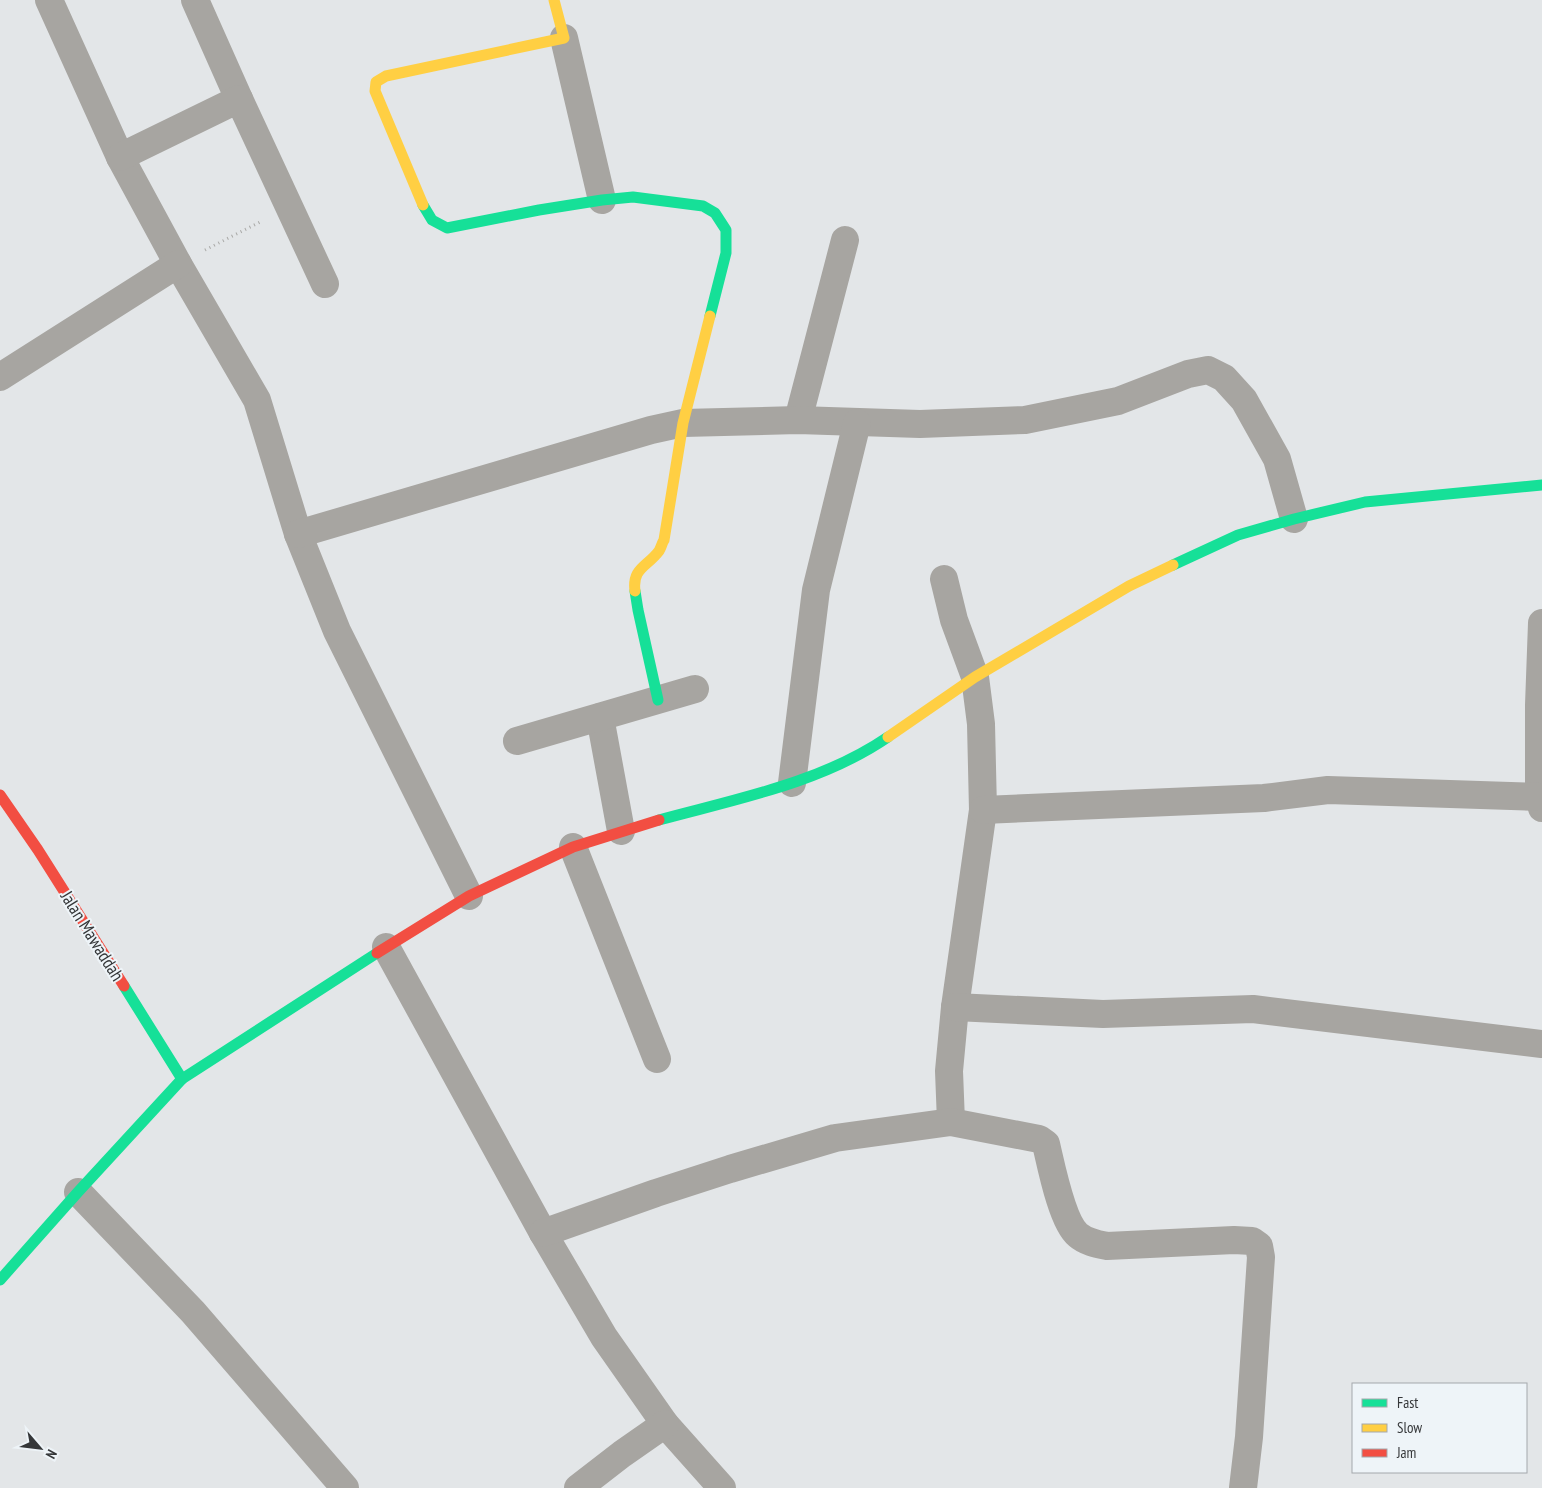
<svg xmlns="http://www.w3.org/2000/svg" width="1542" height="1488" viewBox="0 0 1542 1488" font-family="'PT Sans Narrow',sans-serif">
  <style>
    .lines { fill: none; stroke-linecap: round; stroke-linejoin: round }
    .path { stroke: #a9a9a7; stroke-width: 3; stroke-dasharray: 1 4; stroke-linecap: butt }
    .street { stroke: #a7a5a1; stroke-width: 28 }
    .fast { stroke: #16e098; stroke-width: 11 }
    .slow { stroke: #ffcf43; stroke-width: 11 }
    .jam { stroke: #f24e42; stroke-width: 11 }
    .labels { text-anchor: middle; stroke-width: 4; stroke-linejoin: round; paint-order: stroke }
    .street-label { font-size: 18px; fill: #353739; stroke: #eef4f8 }
  </style>
  <rect width="100%" height="100%" fill="#e3e6e8"/>
  <g class="lines">
    <!-- path -->
    <path class="path" d="M205 250 262 221"/>
    <!-- street -->
    <g class="street">
      <path d="M49 0 120 157 178 264 257 400 298 534 337 631 469 896"/>
      <path d="M195 0 239 99"/>
      <path d="M564 38 602 200"/>
      <path d="M120 157 239 99 325 284"/>
      <path d="M0 377 178 264"/>
      <path d="M798 420 845 240"/>
      <path d="M298 534 651 430 683 423 798 420 920 424 1025 420 1118 401 1188 374 1208 370 1224 378 1244 400 1277 459 1294 519"/>
      <path d="M944 579 954 620 975 677 981 724 983 810 955 1007 949 1071 951 1122"/>
      <path d="M1542 623 1539 705V797L1542 808"/>
      <path d="M600 717 621 831"/>
      <path d="M517 741 695 689"/>
      <path d="M792 783 816 590 857 423"/>
      <path d="M983 810 1264 798 1328 790 1539 797"/>
      <path d="M573 847 657 1059"/>
      <path d="M386 947 543 1233 604 1337 665 1424 722 1488"/>
      <path d="M955 1007 1103 1014 1253 1009 1542 1044"/>
      <path d="M78 1192 193 1312 345 1488"/>
      <path d="M543 1233 656 1193 730 1169 835 1138 951 1122 1039 1139 1046 1144C1051 1165 1062 1222 1078 1235 1086 1242 1097 1244 1107 1246L1234 1240 1252 1241 1259 1246 1261 1257 1249 1437 1243 1488"/>
      <path d="M578 1488 622 1454 665 1424"/>
    </g>
    <!-- fast -->
    <g class="fast">
      <path d="M423 205 432 220 447 228 539 210 602 200 633 197 703 206 715 213 726 230V253L710 316"/>
      <path d="M1173 565 1238 535 1294 519 1365 502 1542 485"/>
      <path d="M635 591 638 610 658 700"/>
      <path d="M659 820C736 799 821 783 888 737"/>
      <path d="M124 986 182 1079"/>
      <path d="M0 1280 78 1192 182 1079 377 953"/>
    </g>
    <!-- slow -->
    <g class="slow">
      <path d="M423 205 375 91 376 82 386 76 564 38 554 0"/>
      <path d="M635 591C632 568 647 567 659 551 661 548 662 543 664 540L683 423 710 316"/>
      <path d="M888 737 975 677 1129 586 1173 565"/>
    </g>
    <!-- jam -->
    <g class="jam">
      <path d="M0 795 38 850 124 986"/>
      <path d="M377 953 469 896 573 847 659 820"/>
    </g>
  </g>
  <g class="labels">
    <!-- street labels -->
    <g class="street-label">
      <text transform="translate(92 936) rotate(58)" y="6">Jalan Mawaddah</text>
    </g>
  </g>
  <!-- legend -->
  <rect x="1352" y="1383" width="175" height="90" fill="#eef4f8" stroke="#a4a8ac"/>
  <rect x="1362" y="1399" width="25" height="8" fill="#16e098" stroke="#a4a8ac"/>
  <text x="1397" y="1408" font-size="15" fill="#353739">Fast</text>
  <rect x="1362" y="1424" width="25" height="8" fill="#ffcf43" stroke="#a4a8ac"/>
  <text x="1397" y="1433" font-size="15" fill="#353739">Slow</text>
  <rect x="1362" y="1449" width="25" height="8" fill="#f24e42" stroke="#a4a8ac"/>
  <text x="1397" y="1458" font-size="15" fill="#353739">Jam</text>
  <!-- north arrow -->
  <g transform="translate(40 1448) rotate(118)" stroke="#eef4f8" stroke-width="4" paint-order="stroke">
  <path d="M0-4L9 19L0 12L-9 19Z" fill="#353739"/>
  <text y="-8" font-size="14" font-weight="bold" text-anchor="middle" fill="#353739">N</text>
  </g>
</svg>
